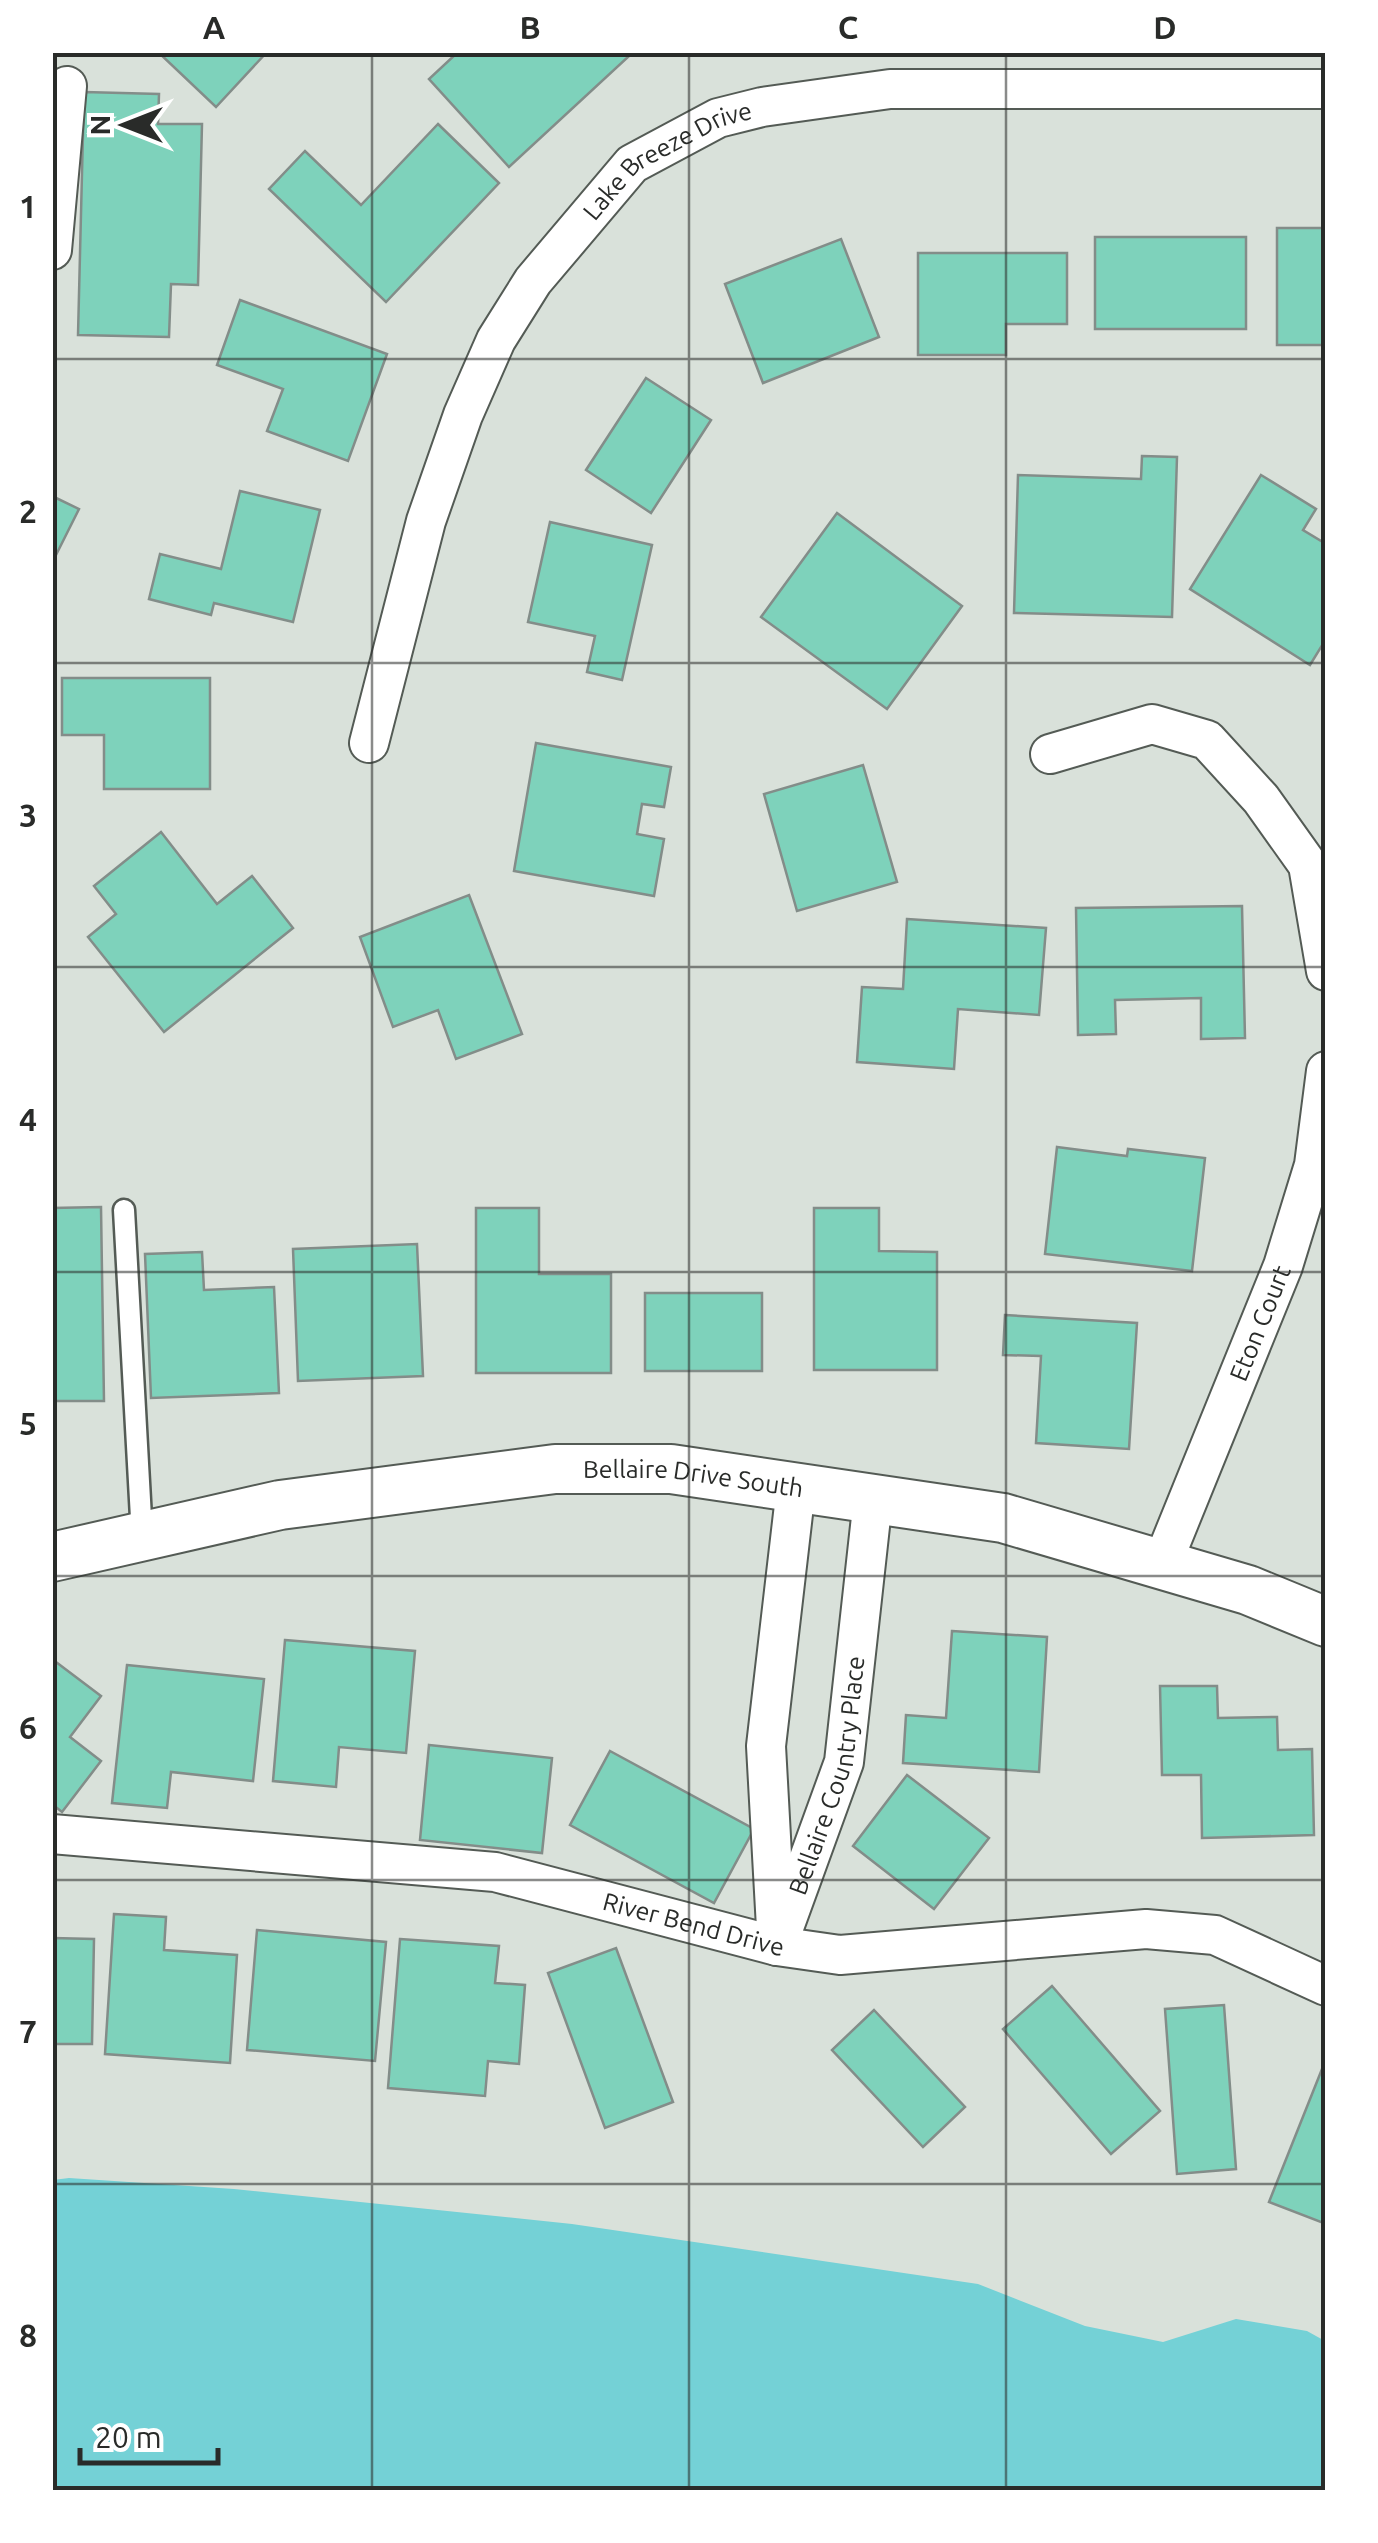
<svg xmlns="http://www.w3.org/2000/svg" width="1378" height="2543" viewBox="0 0 1378 2543" font-family="Ubuntu,sans-serif">
  <style>
    .water { fill: #74d1d6 }
    .building { fill: #7ed2bb; stroke: #838d89; stroke-width: 2.5 }
    .lines { fill: none; stroke-linecap: round; stroke-linejoin: round }
    .service-casing { stroke: #545b55; stroke-width: 25 }
    .minor-casing { stroke: #545b55; stroke-width: 42 }
    .tertiary-casing { stroke: #545b55; stroke-width: 52 }
    .service { stroke: #fff; stroke-width: 20 }
    .minor { stroke: #fff; stroke-width: 38 }
    .tertiary { stroke: #fff; stroke-width: 48 }
    .grid { fill: none; stroke: #292b29; stroke-width: 2.5; stroke-opacity: 0.55 }
    .labels { text-anchor: middle; stroke-width: 9; stroke-linejoin: round; paint-order: stroke }
    .street-label { font-size: 25px; fill: #292b29; stroke: #fff }
    .neatline { fill: none; stroke: #292b29; stroke-width: 4 }
    .grid-label { font-size: 32px; text-anchor: middle; font-weight: bold; fill: #292b29 }
  </style>
  <rect width="100%" height="100%" fill="#d9e1da"/>
  <!-- water -->
  <path class="water" d="M69 2178 234 2189 572 2224 978 2284 1085 2326 1163 2342 1236 2319 1307 2331 1325 2341V2490H53V2180Z"/>
  <!-- building -->
  <g class="building">
    <path d="M158 52H267L216 107Z"/>
    <path d="M458 52H623L628 57 509 167 429 79Z"/>
    <path d="M84 92 159 94 158 124H202L198 285 171 284 169 337 78 335Z"/>
    <path d="M438 124 499 183 386 302 269 189 305 151 361 205Z"/>
    <rect x="1277" y="228" width="49" height="117"/>
    <rect x="1095" y="237" width="151" height="92"/>
    <path d="M841 239 879 337 763 383 725 284Z"/>
    <path d="M918 253H1067V324H1006V355H918Z"/>
    <path d="M240 300 387 354 348 461 267 431 283 389 217 365Z"/>
    <path d="M646 378 711 420 651 513 586 470Z"/>
    <path d="M1142 456 1177 457 1172 617 1014 613 1018 475 1141 479Z"/>
    <path d="M1261 475 1316 509 1303 530 1326 544V639L1310 665 1190 589Z"/>
    <path d="M240 491 320 510 293 622 214 603 211 615 149 599 160 554 221 569Z"/>
    <path d="M52 496 79 509 52 563Z"/>
    <path d="M837 513 962 606 887 709 761 617Z"/>
    <path d="M550 522 652 545 622 680 587 672 595 636 528 622Z"/>
    <path d="M62 678H210V789H104V735H62Z"/>
    <path d="M536 743 671 767 664 807 642 804 637 834 664 839 654 896 514 871Z"/>
    <path d="M863 765 897 882 797 911 764 794Z"/>
    <path d="M161 832 217 904 252 876 293 928 164 1032 88 937 116 914 94 886Z"/>
    <path d="M469 895 522 1034 456 1059 438 1010 393 1027 360 937Z"/>
    <path d="M1242 906 1245 1038 1201 1039V998L1115 1000 1116 1034 1078 1035 1076 908Z"/>
    <path d="M907 919 1046 928 1039 1015 958 1009 954 1069 857 1062 862 987 903 989Z"/>
    <path d="M1057 1147 1127 1156 1128 1149 1205 1158 1192 1271 1045 1254Z"/>
    <path d="M101 1207 104 1401H52V1208Z"/>
    <path d="M476 1208H539V1274H611V1373H476Z"/>
    <path d="M814 1208H879V1251L937 1252V1370H814Z"/>
    <path d="M417 1244 423 1376 298 1381 293 1249Z"/>
    <path d="M202 1252 204 1290 274 1287 279 1393 151 1398 145 1254Z"/>
    <rect x="645" y="1293" width="117" height="78"/>
    <path d="M1005 1315 1137 1323 1129 1449 1036 1443 1041 1356 1003 1355Z"/>
    <path d="M952 1631 1047 1637 1039 1772 903 1763 906 1715 946 1718Z"/>
    <path d="M285 1640 415 1651 406 1753 339 1747 336 1787 273 1781Z"/>
    <path d="M52 1659 101 1696 70 1737 101 1761 62 1812 52 1804Z"/>
    <path d="M127 1665 264 1679 253 1781 171 1772 167 1808 112 1803Z"/>
    <path d="M1160 1686H1217L1218 1718 1277 1717 1278 1750 1312 1749 1314 1835 1202 1838 1201 1775H1162Z"/>
    <path d="M429 1745 552 1758 542 1853 420 1840Z"/>
    <path d="M610 1751 754 1829 714 1903 570 1825Z"/>
    <path d="M907 1775 989 1838 934 1909 853 1846Z"/>
    <path d="M114 1914 166 1917 164 1950 237 1955 230 2063 105 2054Z"/>
    <path d="M257 1930 386 1942 375 2061 247 2050Z"/>
    <path d="M52 1938 94 1939 92 2044H52Z"/>
    <path d="M400 1939 499 1946 495 1983 525 1985 519 2064 488 2061 485 2096 388 2088Z"/>
    <path d="M616 1948 673 2102 605 2128 548 1973Z"/>
    <path d="M1052 1986 1160 2111 1111 2154 1003 2029Z"/>
    <path d="M1224 2005 1236 2169 1177 2174 1165 2009Z"/>
    <path d="M874 2010 965 2107 923 2147 832 2050Z"/>
    <path d="M1324 2064 1326 2065V2224L1269 2202Z"/>
  </g>
  <g class="lines">
    <!-- service casing -->
    <g class="service-casing">
      <path id="service" d="M124 1210 142 1536"/>
    </g>
    <!-- minor casing -->
    <g class="minor-casing">
      <g id="minor">
        <path d="M52 250 67 86"/>
        <path id="s1" d="M369 743 426 521 463 415 496 340 533 281 632 164 718 118 762 107 890 89H1326"/>
        <path d="M1050 754 1152 724 1207 740 1261 799 1308 865 1326 971"/>
        <path id="s2" d="M1162 1564 1283 1266 1314 1165 1326 1071"/>
        <path id="s3" d="M52 1834 495 1872 777 1946 840 1955 1146 1929 1215 1935 1326 1986"/>
        <path id="s4" d="M783 1930 844 1762 873 1499"/>
        <path d="M777 1946 766 1746 796 1488"/>
      </g>
    </g>
    <!-- tertiary casing -->
    <g class="tertiary-casing">
      <g id="tertiary">
        <path id="s5" d="M52 1557 280 1505 555 1469H671L1003 1518 1248 1590 1326 1622"/>
      </g>
    </g>
    <!-- service -->
    <use href="#service" class="service"/>
    <!-- minor -->
    <use href="#minor" class="minor"/>
    <!-- tertiary -->
    <use href="#tertiary" class="tertiary"/>
  </g>
  <!-- grid -->
  <path class="grid" d="M372 52V2490M689 52V2490M1006 52V2490M52 359H1326M52 663H1326M52 967H1326M52 1272H1326M52 1576H1326M52 1880H1326M52 2184H1326"/>
  <g class="labels">
    <!-- street labels -->
    <g class="street-label">
      <text dy="9" stroke="none"><textPath href="#s1" startOffset="678">Lake Breeze Drive</textPath></text>
      <text dy="9" stroke="none"><textPath href="#s2" startOffset="260">Eton Court</textPath></text>
      <text dy="9" stroke="none"><textPath href="#s5" startOffset="650">Bellaire Drive South</textPath></text>
      <text dy="9" stroke="none"><textPath href="#s4" startOffset="162">Bellaire Country Place</textPath></text>
      <text dy="9" stroke="none"><textPath href="#s3" startOffset="650">River Bend Drive</textPath></text>
    </g>
  </g>
  <!-- border -->
  <rect width="1378" height="2543" fill="none" stroke="#ffffff" stroke-width="110"/>
  <!-- north arrow -->
  <g transform="translate(125 125) rotate(270)" stroke="#ffffff" stroke-width="8" paint-order="stroke">
  <path d="M0-8L18 38L0 25L-18 38Z" fill="#292b29"/>
  <text y="-15" font-size="28" font-weight="bold" text-anchor="middle" fill="#292b29">N</text>
  </g>
  <!-- scale -->
  <path d="M80 2448v15h138v-15" fill="none" stroke="#292b29" stroke-width="5"/>
  <text x="95" y="2448" font-size="30" fill="#292b29" stroke="#ffffff" stroke-width="8" paint-order="stroke">20 m</text>
  <rect x="55" y="55" width="1268" height="2433" class="neatline"/>
  <g class="grid-label">
    <text x="214" y="39">A</text>
    <text x="530" y="39">B</text>
    <text x="848" y="39">C</text>
    <text x="1165" y="39">D</text>
    <text x="28" y="218">1</text>
    <text x="28" y="523">2</text>
    <text x="28" y="827">3</text>
    <text x="28" y="1131">4</text>
    <text x="28" y="1435">5</text>
    <text x="28" y="1739">6</text>
    <text x="28" y="2043">7</text>
    <text x="28" y="2347">8</text>
  </g>
</svg>
